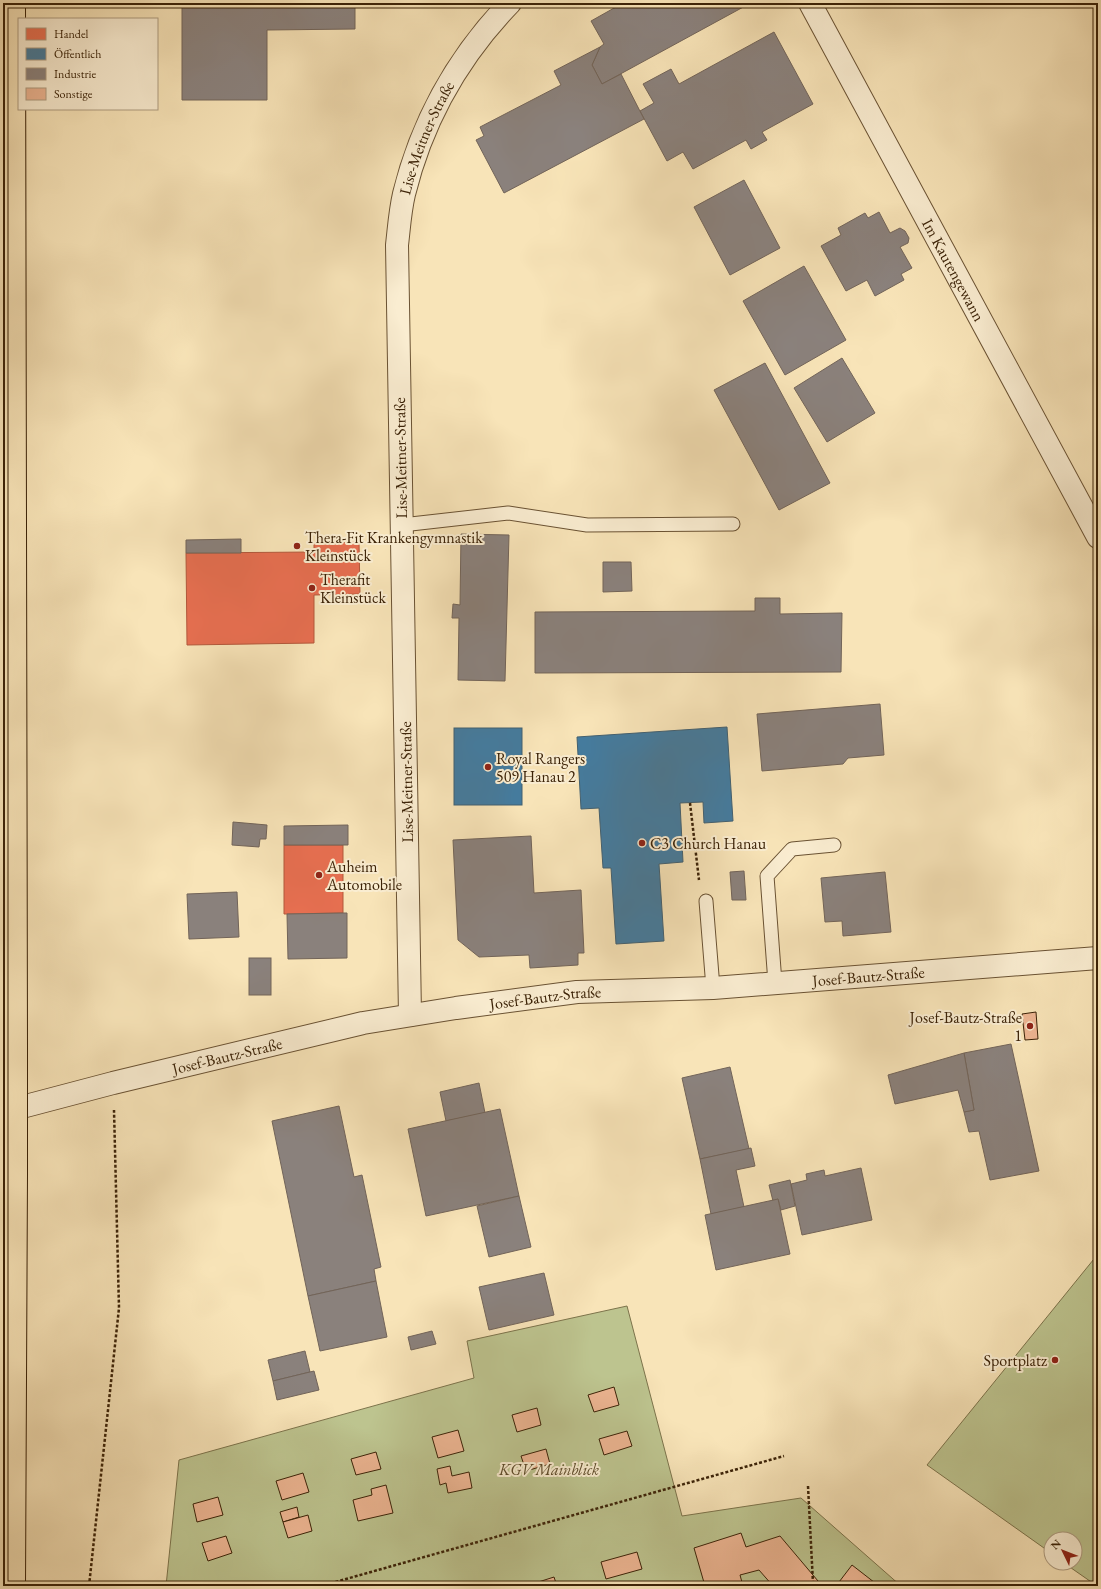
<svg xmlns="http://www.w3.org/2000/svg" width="1101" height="1589" viewBox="0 0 1101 1589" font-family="'EB Garamond',serif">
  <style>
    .garden { fill: #bdc48f; stroke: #7c734b }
    .shops { fill: #e76f51; stroke: #b3583b }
    .public { fill: #457b9d; stroke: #426070 }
    .industry { fill: #8a817c; stroke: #726459 }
    .building { fill: #edb592; stroke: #3b2207 }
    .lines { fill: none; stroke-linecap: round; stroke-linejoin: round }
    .lane-casing { stroke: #6a5233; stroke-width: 15 }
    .street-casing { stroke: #6a5233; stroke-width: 24 }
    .highway-casing { stroke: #3b2207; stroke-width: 24 }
    .path { stroke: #3b2207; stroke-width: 2.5; stroke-dasharray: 3 2; stroke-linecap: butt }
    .lane { stroke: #faedd1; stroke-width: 13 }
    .street { stroke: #faedd1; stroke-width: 22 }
    .highway { stroke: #f8e4b8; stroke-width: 22 }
    .highway-bridge-casing { stroke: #3b2207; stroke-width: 24; stroke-linecap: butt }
    .highway-bridge { stroke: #f8e4b8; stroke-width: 22 }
    .poi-dot { fill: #8f2418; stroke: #faedd1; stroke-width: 1.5 }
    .labels { text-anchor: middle; stroke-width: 4; stroke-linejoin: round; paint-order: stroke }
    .street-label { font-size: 16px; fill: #3b2207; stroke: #faedd1 }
    .poi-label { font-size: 16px; fill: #3b2207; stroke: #faedd1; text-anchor: start }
    .park-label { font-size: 16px; font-style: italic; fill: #5c4a29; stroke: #faedd1 }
  </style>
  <rect width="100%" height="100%" fill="#f8e4b8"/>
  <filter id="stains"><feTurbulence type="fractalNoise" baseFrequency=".005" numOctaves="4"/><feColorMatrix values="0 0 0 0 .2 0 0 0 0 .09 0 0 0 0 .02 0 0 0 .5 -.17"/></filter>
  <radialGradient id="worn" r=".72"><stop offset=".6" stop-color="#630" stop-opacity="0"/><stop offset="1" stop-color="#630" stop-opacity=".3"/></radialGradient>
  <!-- garden -->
  <g class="garden">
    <path d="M1098 1254V1586H1097L1064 1563H1075V1539H1051V1553L927 1465Z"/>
    <path d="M627 1306 682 1516 801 1498 901 1586H166L179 1460 474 1378 467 1341Z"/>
  </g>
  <!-- shops -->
  <g class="shops">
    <path d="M359 542 360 594 314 595V643L187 645 186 553 314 552V543Z"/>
    <path d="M284 845H343V913L284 914Z"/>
  </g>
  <!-- public -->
  <g class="public">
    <path d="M727 727 733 821 704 823 703 802 680 803 683 862 659 864 664 941 616 944 611 868H603L599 808 581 809 577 737Z"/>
    <rect x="454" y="728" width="68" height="77"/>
  </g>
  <!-- industry -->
  <g class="industry">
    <path d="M182 3H355V29L267 30V100H182Z"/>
    <path d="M623 3H746L747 5 602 84 592 65 600 47 604 44 591 21Z"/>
    <path d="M774 32 813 104 762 132 767 140 751 149 746 140 693 169 683 152 667 161 640 111 654 103 643 84 671 69 679 84Z"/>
    <path d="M600 47 592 65 602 84 621 74 644 119 504 193 476 140 484 136 480 127 561 85 554 71Z"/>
    <path d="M744 180 780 248 730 275 694 207Z"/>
    <path d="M879 212 890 233 900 228 905 231 909 238 908 243 900 247 912 268 901 274 904 280 875 296 867 280 846 291 821 246 841 235 838 228 865 213 868 218Z"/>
    <path d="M804 266 846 340 785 375 743 301Z"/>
    <path d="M842 358 875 413 827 442 794 388Z"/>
    <path d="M765 363 830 483 779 510 714 390Z"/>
    <path d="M461 534 509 535 505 681 458 680 459 618H452L453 604 460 605Z"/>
    <path d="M241 539V553H186V540Z"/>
    <path d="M603 562H631L632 591 603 592Z"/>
    <path d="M755 598H780V614L842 613 841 672 535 673V612L755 611Z"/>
    <path d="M880 704 884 755 848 758 843 764 762 771 757 714Z"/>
    <path d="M233 822 267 825 266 839H260L259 847 232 845Z"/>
    <path d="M348 825V845H284V826Z"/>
    <path d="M531 836 534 893 581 890 584 953H578V965L530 968 529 955 479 957 458 940 453 840Z"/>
    <path d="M744 871 746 900H732L730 872Z"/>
    <path d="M885 872 891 932 843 936 842 921 825 922 821 878Z"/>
    <path d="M237 892 239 937 189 939 187 894Z"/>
    <path d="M343 913H347V958L288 959 287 914Z"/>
    <rect x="249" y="958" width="22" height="37"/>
    <path d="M1011 1044 1039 1171 990 1180 979 1131 969 1132 964 1112 974 1110 964 1053Z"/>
    <path d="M964 1053 974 1110 964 1112 958 1090 895 1104 888 1075Z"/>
    <path d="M730 1067 749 1149 700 1159 682 1078Z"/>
    <path d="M479 1083 485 1113 446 1121 440 1092Z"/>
    <path d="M339 1106 354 1177 362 1175 381 1267 374 1269 376 1281 308 1296 272 1121Z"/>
    <path d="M500 1109 519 1196 426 1216 408 1129Z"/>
    <path d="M751 1148 755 1166 736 1170 744 1207 711 1214 700 1159Z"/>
    <path d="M861 1168 872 1220 802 1235 791 1184 807 1180 806 1174 824 1170 825 1176Z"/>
    <path d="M790 1180 795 1206 781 1210 778 1199 773 1201 769 1185Z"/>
    <path d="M519 1196 531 1247 489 1257 477 1206Z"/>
    <path d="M778 1199 790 1254 716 1270 705 1215Z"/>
    <path d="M544 1273 554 1315 489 1330 479 1287Z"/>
    <path d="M376 1281 387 1337 320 1351 308 1296Z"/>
    <path d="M432 1331 436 1344 411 1350 408 1337Z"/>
    <path d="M305 1351 310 1372 273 1381 268 1360Z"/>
    <path d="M314 1371 319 1390 277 1400 273 1381Z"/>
  </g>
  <!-- building -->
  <g class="building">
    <path d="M1036 1012 1038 1039 1025 1040 1022 1014Z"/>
    <path d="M614 1387 619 1405 594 1412 588 1395Z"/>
    <path d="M537 1408 541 1425 517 1432 512 1415Z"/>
    <path d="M458 1430 464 1451 438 1458 432 1437Z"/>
    <path d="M627 1431 632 1446 604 1455 599 1439Z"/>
    <path d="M546 1449 550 1464 526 1471 521 1456Z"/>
    <path d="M376 1452 381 1469 356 1475 351 1459Z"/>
    <path d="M450 1466 452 1476 469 1472 472 1488 448 1493 446 1483 440 1485 437 1469Z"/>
    <path d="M303 1473 309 1492 282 1500 276 1481Z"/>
    <path d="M386 1485 393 1513 358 1521 353 1500 372 1495 371 1489Z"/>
    <path d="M218 1497 223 1515 197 1522 193 1504Z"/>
    <path d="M297 1507 299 1517 283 1522 280 1512Z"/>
    <path d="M308 1515 312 1531 288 1538 283 1522Z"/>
    <path d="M741 1533 746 1547 780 1536 818 1581 813 1586H773L759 1570 740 1575 743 1586H713L712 1584 705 1586 694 1548Z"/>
    <path d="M226 1536 232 1553 208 1561 202 1543Z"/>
    <path d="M637 1552 642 1569 606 1579 601 1562Z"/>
    <path d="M852 1565 879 1586H836Z"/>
    <path d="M554 1577 557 1586H529V1585Z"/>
  </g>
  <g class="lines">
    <!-- lane casing -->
    <g class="lane-casing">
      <g id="lane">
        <path d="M402 525 508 513 587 525 733 524"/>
        <path d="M706 901 713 988"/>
        <path d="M775 983 767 876 792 849 834 845"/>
      </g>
    </g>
    <!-- street casing -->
    <g class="street-casing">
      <g id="street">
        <path id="s1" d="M810 3 1098 537"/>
        <path id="s2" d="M410 1015 397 245C399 228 400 211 404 194 422 121 458 57 510 3"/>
        <path id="s3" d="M3 1112 113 1083 363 1023 456 1008 577 992 713 988 1098 958"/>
      </g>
    </g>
    <!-- highway casing -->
    <g class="highway-casing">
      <g id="highway">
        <path d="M14 3 16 1049"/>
        <path d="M14 1586 16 1174"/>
      </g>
    </g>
    <!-- path -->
    <g class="path">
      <path d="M690 803 699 880"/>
      <path d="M808 1486 813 1583 812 1586"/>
      <path d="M89 1586 119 1308 114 1110"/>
      <path d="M321 1586 784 1456"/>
    </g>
    <!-- lane -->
    <use href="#lane" class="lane"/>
    <!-- street -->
    <use href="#street" class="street"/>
    <!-- highway -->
    <use href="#highway" class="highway"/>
    <!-- highway-bridge casing -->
    <g class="highway-bridge-casing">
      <path id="highway-bridge" d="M16 1049V1174"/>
    </g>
    <!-- highway-bridge -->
    <use href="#highway-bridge" class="highway-bridge"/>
  </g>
  <!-- markers -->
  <g class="poi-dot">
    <circle cx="297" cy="546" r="4"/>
    <circle cx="312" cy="588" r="4"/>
    <circle cx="488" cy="767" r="4"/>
    <circle cx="642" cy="843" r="4"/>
    <circle cx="319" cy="875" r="4"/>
    <circle cx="1030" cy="1026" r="4"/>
    <circle cx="1055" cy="1360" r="4"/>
  </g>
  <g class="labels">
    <!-- street labels -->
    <g class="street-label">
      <text dy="6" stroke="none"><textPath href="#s2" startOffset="882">Lise-Meitner-Straße</textPath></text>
      <text dy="6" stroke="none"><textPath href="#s1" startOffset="303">Im Kautengewann</textPath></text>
      <text transform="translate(400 458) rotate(-91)" y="6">Lise-Meitner-Straße</text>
      <text transform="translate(406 782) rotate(-91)" y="6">Lise-Meitner-Straße</text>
      <text dy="6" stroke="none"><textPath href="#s3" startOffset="879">Josef-Bautz-Straße</textPath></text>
      <text dy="6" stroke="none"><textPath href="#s3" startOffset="555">Josef-Bautz-Straße</textPath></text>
      <text dy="6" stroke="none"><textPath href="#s3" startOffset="231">Josef-Bautz-Straße</textPath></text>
    </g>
    <!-- poi labels -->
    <g class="poi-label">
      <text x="305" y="543">Thera-Fit Krankengymnastik<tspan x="305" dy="18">Kleinstück</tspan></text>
      <text x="320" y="585">Therafit<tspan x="320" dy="18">Kleinstück</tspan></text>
      <text x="496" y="764">Royal Rangers<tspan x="496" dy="18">509 Hanau 2</tspan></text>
      <text x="650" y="849">C3 Church Hanau</text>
      <text x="327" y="872">Auheim<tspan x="327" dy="18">Automobile</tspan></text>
      <text x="1022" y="1023" text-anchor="end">Josef-Bautz-Straße<tspan x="1022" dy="18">1</tspan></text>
      <text x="1047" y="1366" text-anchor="end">Sportplatz</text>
    </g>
    <!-- park labels -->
    <g class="park-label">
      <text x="549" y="1475">KGV Mainblick</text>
    </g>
  </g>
  <!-- margin -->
  <rect width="1101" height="1589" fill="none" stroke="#f8e4b8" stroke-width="16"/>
  <rect x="4" y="4" width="1093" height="1581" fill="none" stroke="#3b2207" stroke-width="2"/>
  <rect x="8" y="8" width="1085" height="1573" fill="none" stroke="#3b2207"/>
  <!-- legend -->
  <rect x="18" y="18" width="140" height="92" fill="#faedd1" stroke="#ae9c80"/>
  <rect x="26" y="28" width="20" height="12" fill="#e76f51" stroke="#ae9c80"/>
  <text x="54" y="38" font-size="12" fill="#3b2207">Handel</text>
  <rect x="26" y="48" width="20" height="12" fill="#457b9d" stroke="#ae9c80"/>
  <text x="54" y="58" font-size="12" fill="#3b2207">Öffentlich</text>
  <rect x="26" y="68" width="20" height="12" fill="#8a817c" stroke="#ae9c80"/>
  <text x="54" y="78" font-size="12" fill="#3b2207">Industrie</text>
  <rect x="26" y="88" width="20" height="12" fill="#edb592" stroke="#ae9c80"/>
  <text x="54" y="98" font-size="12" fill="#3b2207">Sonstige</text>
  <!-- north arrow -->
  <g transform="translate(1063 1551) rotate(313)"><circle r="19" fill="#faedd1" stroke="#ae9c80"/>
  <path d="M0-3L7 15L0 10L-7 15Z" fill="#8f2418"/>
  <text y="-6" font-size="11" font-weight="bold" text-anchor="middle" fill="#3b2207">N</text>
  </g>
  <rect width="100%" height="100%" filter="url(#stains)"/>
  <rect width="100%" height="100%" fill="url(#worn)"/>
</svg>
